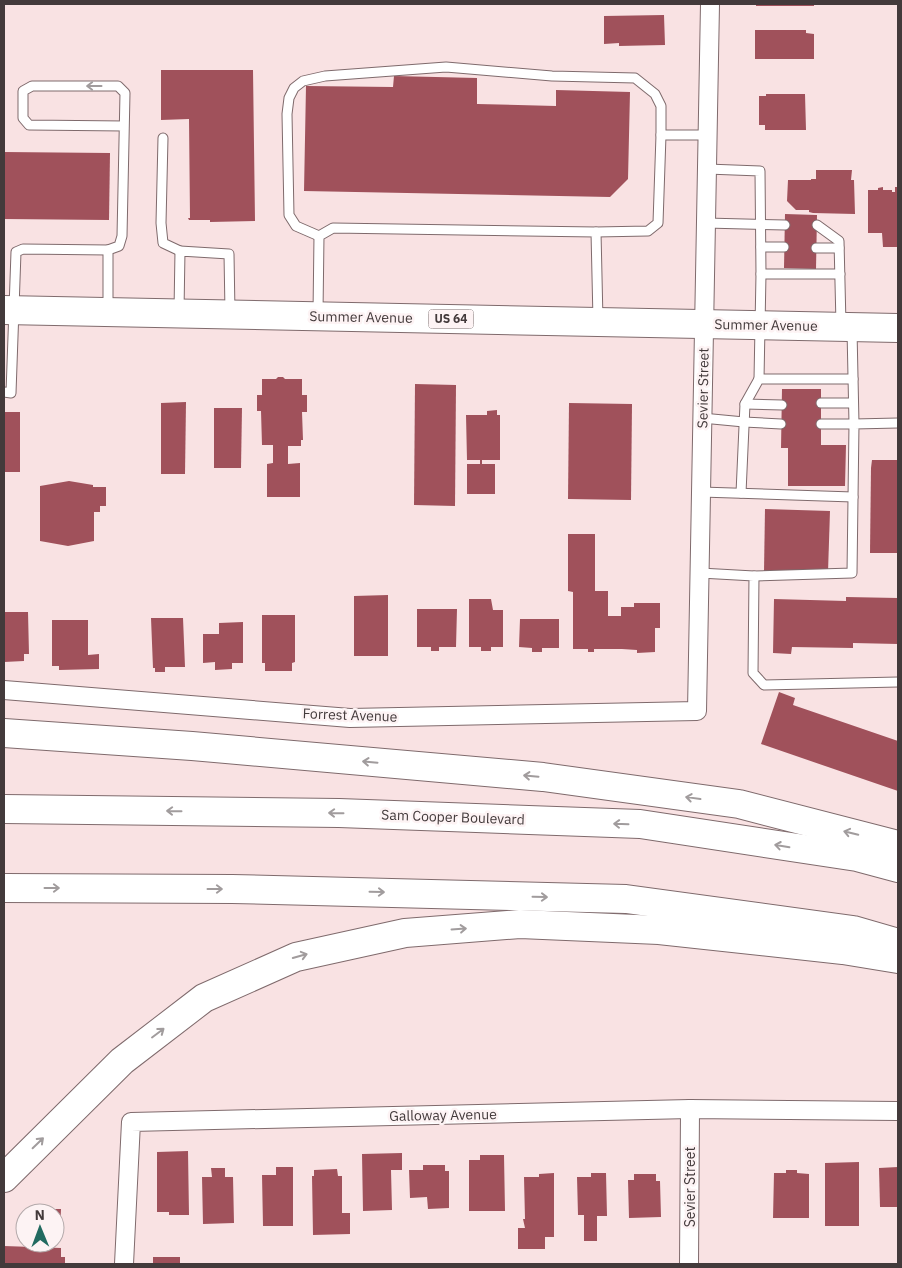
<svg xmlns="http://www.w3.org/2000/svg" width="902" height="1268" viewBox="0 0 902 1268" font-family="'IBM Plex Sans',sans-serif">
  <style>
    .building { fill: #a0515b }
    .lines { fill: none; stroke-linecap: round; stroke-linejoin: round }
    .service-casing { stroke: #7f6a6c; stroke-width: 11 }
    .minor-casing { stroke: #7f6a6c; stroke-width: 20 }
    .primary-casing { stroke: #7f6a6c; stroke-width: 30 }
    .motorway-casing { stroke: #7f6a6c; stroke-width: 30 }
    .service { stroke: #fff; stroke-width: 9 }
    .minor { stroke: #fff; stroke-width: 18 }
    .primary { stroke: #fff; stroke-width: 28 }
    .motorway { stroke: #fff; stroke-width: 28 }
    .oneway { stroke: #a19c9d }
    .labels { text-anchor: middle; stroke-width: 5; stroke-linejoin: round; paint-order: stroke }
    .shield { fill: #fdf3f4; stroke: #7b7272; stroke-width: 1 }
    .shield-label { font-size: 12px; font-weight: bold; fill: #433a3b }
    .street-label { font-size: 14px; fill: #433a3b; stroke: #fdf3f4 }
  </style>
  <rect width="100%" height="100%" fill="#f9e2e3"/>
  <!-- building -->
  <g class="building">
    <rect x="756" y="4" width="58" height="2"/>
    <path d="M664 15 665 45 619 46V43L604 44V16Z"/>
    <path d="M755 30H806V33L814 34V59H755Z"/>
    <path d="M161 70H253L255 221 210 222V220H189L188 218H190L189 119 161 120Z"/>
    <path d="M394 76 477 78V104L556 106V90L630 92 628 179 610 197 304 191 306 86 393 87Z"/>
    <path d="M766 94H805L806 130H765V125H759V96H766Z"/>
    <path d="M4 152 110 153 109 220 4 219Z"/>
    <path d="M816 170H852L851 180H854L855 214 813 213 809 212V210H796L787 201 788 180H811V179H816Z"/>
    <path d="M883 187V190H892V192H895V187H898V247H883L882 233H868V190H878V188Z"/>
    <path d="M785 214 817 215 816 269 784 268Z"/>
    <path d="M278 377H283L285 379H302V395H307V412H302L303 440H301V446H288V464L300 463V497H267V464L273 463V445H262L261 411H257V395H262V379H276Z"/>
    <path d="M415 384 456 385 455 506 414 505Z"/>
    <path d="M782 389H821V445H846L845 486H788V448H781Z"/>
    <path d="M186 402 185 474H161V403Z"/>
    <path d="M569 403 632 404 631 500 568 499Z"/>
    <path d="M214 408H242L241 468H214Z"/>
    <path d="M497 410V415H500V460H482V464H495V494H467V464H480V460H467L466 415H487V411Z"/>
    <rect x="4" y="412" width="16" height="60"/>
    <path d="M872 460H898V553H870L871 468Z"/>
    <path d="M69 481 93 485V487H106V506H100V512H94V541L68 546 40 541V486Z"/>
    <path d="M765 509 830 511 828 572 764 571Z"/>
    <path d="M568 534H595V591H608V616H621V607H634V603H660V628H655V652L637 653V650L622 649H594V652H588V649H573V592L568 591Z"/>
    <path d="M388 595V656H354V596Z"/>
    <path d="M846 597 898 598V644L853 643V648L792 647 791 654 773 653 774 599 846 601Z"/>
    <path d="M469 599H491L493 610H503V647H491V651H481V647H469Z"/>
    <path d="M417 609H457L456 647H439V651H431V647H417Z"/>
    <path d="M4 612H28L29 654H24V661L4 662Z"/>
    <path d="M262 615H295V662L292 663V671H265V663H262Z"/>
    <path d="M151 618H183L185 667H165V672H155V668H153Z"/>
    <path d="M520 619H559V648H542V652H532V648L519 647Z"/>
    <path d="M52 620H88V655L99 654V669L59 670V666H52Z"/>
    <path d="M243 622V663H232V669L215 670V662L203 663V634H219V623Z"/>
    <path d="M779 692 795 698 793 705 898 741V791L761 744Z"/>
    <path d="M188 1151 189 1215H169V1212H157V1152Z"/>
    <path d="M402 1153V1170H391L392 1210 363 1211 362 1154Z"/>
    <path d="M480 1155H504L505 1211H469V1160H480Z"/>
    <path d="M859 1162V1226H825V1163Z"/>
    <path d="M423 1165H445V1171H449V1208L428 1209 427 1197 410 1198 409 1170H423Z"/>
    <path d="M276 1167H293V1226H263L262 1175H276Z"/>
    <path d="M898 1167V1207H880L879 1168Z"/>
    <path d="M211 1168H225V1177H233L234 1223 203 1224 202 1177H212Z"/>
    <path d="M337 1169 338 1176H342V1213H350V1234L313 1235 312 1176H314V1170Z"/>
    <path d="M786 1170H797V1173L809 1174V1218H773L774 1173H786Z"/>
    <path d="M554 1173V1237H545V1249H518V1228H525L523 1219H525L524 1177H539V1174Z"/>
    <path d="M591 1173H606L607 1216H597V1241H584V1215H578L577 1177H591Z"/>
    <path d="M634 1174H656V1181H660L661 1217 629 1218 628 1180H634Z"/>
    <path d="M31 1209H61L60 1233H55V1213H31Z"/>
    <path d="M4 1246 61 1248V1257H65V1264H4Z"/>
    <rect x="153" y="1257" width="27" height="7"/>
  </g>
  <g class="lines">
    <!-- service casing -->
    <g class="service-casing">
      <g id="service">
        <path d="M163 138 161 223 163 243 180 251"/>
        <path d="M707 169 760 171 761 274H840"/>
        <path d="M706 223 785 225"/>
        <path d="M817 225 839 241 841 324"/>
        <path d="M596 232 648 231 658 223 661 135H708"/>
        <path d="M319 236 296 226 289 215 287 114 289 98 294 88 303 81 325 76 446 67 552 76 635 78 655 94 661 106V135"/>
        <path d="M761 247H784"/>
        <path d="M816 248H839"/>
        <path d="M108 309V250L119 246 122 236 125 93 118 86H32L23 91V118L29 125 124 126"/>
        <path d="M179 311 180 251 229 254 230 312"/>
        <path d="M318 313 319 236 333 228 596 232 598 320"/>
        <path d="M759 379 761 274"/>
        <path d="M4 392 11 393 16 252 23 249 108 250"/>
        <path d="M821 403H853"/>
        <path d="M745 404 782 405"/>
        <path d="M702 418 744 422 781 424"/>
        <path d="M821 424H854L852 330"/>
        <path d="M701 492 853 497"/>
        <path d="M741 493 745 404 759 379H853"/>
        <path d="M700 573 754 576 753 673 764 685 898 682"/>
        <path d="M754 576 852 573 854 424 898 423"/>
      </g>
    </g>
    <!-- minor casing -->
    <g class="minor-casing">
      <g id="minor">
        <path d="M4 690 350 718 697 711 710 4"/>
        <path d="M124 1264 131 1122 690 1109 898 1111"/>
        <path d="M689 1264 690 1109"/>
      </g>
    </g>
    <!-- primary casing -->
    <g class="primary-casing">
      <path id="primary" d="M4 310 898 328"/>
    </g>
    <!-- motorway casing -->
    <g class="motorway-casing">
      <g id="motorway">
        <path d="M4 733 192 746 543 777 739 804 898 845"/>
        <path d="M4 809 339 813 640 824 857 857 898 868"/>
        <path d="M4 888 232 889 626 899 853 930 898 943"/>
        <path d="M4 1178 122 1061 204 998 296 957 405 933 520 924 659 930 843 950 898 959"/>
      </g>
    </g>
    <!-- service -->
    <use href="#service" class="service"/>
    <!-- minor -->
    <use href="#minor" class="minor"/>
    <!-- primary -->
    <use href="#primary" class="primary"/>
    <!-- motorway -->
    <use href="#motorway" class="motorway"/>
  </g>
  <!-- one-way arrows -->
  <defs><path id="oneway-shaft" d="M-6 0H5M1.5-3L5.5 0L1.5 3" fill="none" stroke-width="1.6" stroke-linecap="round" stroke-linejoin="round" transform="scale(1.25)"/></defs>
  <g class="oneway">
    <use href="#oneway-shaft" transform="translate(94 86) rotate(-180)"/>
    <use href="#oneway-shaft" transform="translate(370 762) rotate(-175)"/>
    <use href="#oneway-shaft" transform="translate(531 776) rotate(-175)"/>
    <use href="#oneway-shaft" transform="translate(693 798) rotate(-172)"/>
    <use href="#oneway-shaft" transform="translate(174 811) rotate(-179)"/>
    <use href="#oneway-shaft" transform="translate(336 813) rotate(-179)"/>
    <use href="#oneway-shaft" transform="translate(621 824) rotate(-178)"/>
    <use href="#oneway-shaft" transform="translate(851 833) rotate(-166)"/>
    <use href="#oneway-shaft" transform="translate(782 846) rotate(-171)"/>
    <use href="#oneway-shaft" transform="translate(52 888)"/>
    <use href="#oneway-shaft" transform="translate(215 889)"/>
    <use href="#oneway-shaft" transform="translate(377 892) rotate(1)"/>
    <use href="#oneway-shaft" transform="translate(540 897) rotate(1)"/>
    <use href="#oneway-shaft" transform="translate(459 929) rotate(-4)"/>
    <use href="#oneway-shaft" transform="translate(300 956) rotate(-16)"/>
    <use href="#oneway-shaft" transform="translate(158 1033) rotate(-37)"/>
    <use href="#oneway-shaft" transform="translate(38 1143) rotate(-44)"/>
  </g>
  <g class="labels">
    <!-- shield labels -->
    <rect class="shield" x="428.5" y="309.5" width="45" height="19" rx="4"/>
    <g class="shield-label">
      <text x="451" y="323">US 64</text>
    </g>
    <!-- street labels -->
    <g class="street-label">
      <text transform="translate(361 317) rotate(1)" y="5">Summer Avenue</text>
      <text transform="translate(766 325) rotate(1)" y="5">Summer Avenue</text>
      <text transform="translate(703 388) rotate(-89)" y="5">Sevier Street</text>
      <text transform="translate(350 715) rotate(2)" y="5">Forrest Avenue</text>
      <text transform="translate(453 817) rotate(2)" y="5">Sam Cooper Boulevard</text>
      <text transform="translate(443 1115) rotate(-1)" y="5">Galloway Avenue</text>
      <text transform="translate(690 1187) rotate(-90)" y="5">Sevier Street</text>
    </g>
  </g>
  <!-- border -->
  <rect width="902" height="1268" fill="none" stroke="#433a3b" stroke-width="10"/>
  <!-- north arrow -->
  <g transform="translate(40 1228) rotate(359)"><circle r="24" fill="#fdf3f4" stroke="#b3a9aa"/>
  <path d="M0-4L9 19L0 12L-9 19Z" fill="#226a60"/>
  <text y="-8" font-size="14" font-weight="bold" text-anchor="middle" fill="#433a3b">N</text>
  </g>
</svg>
